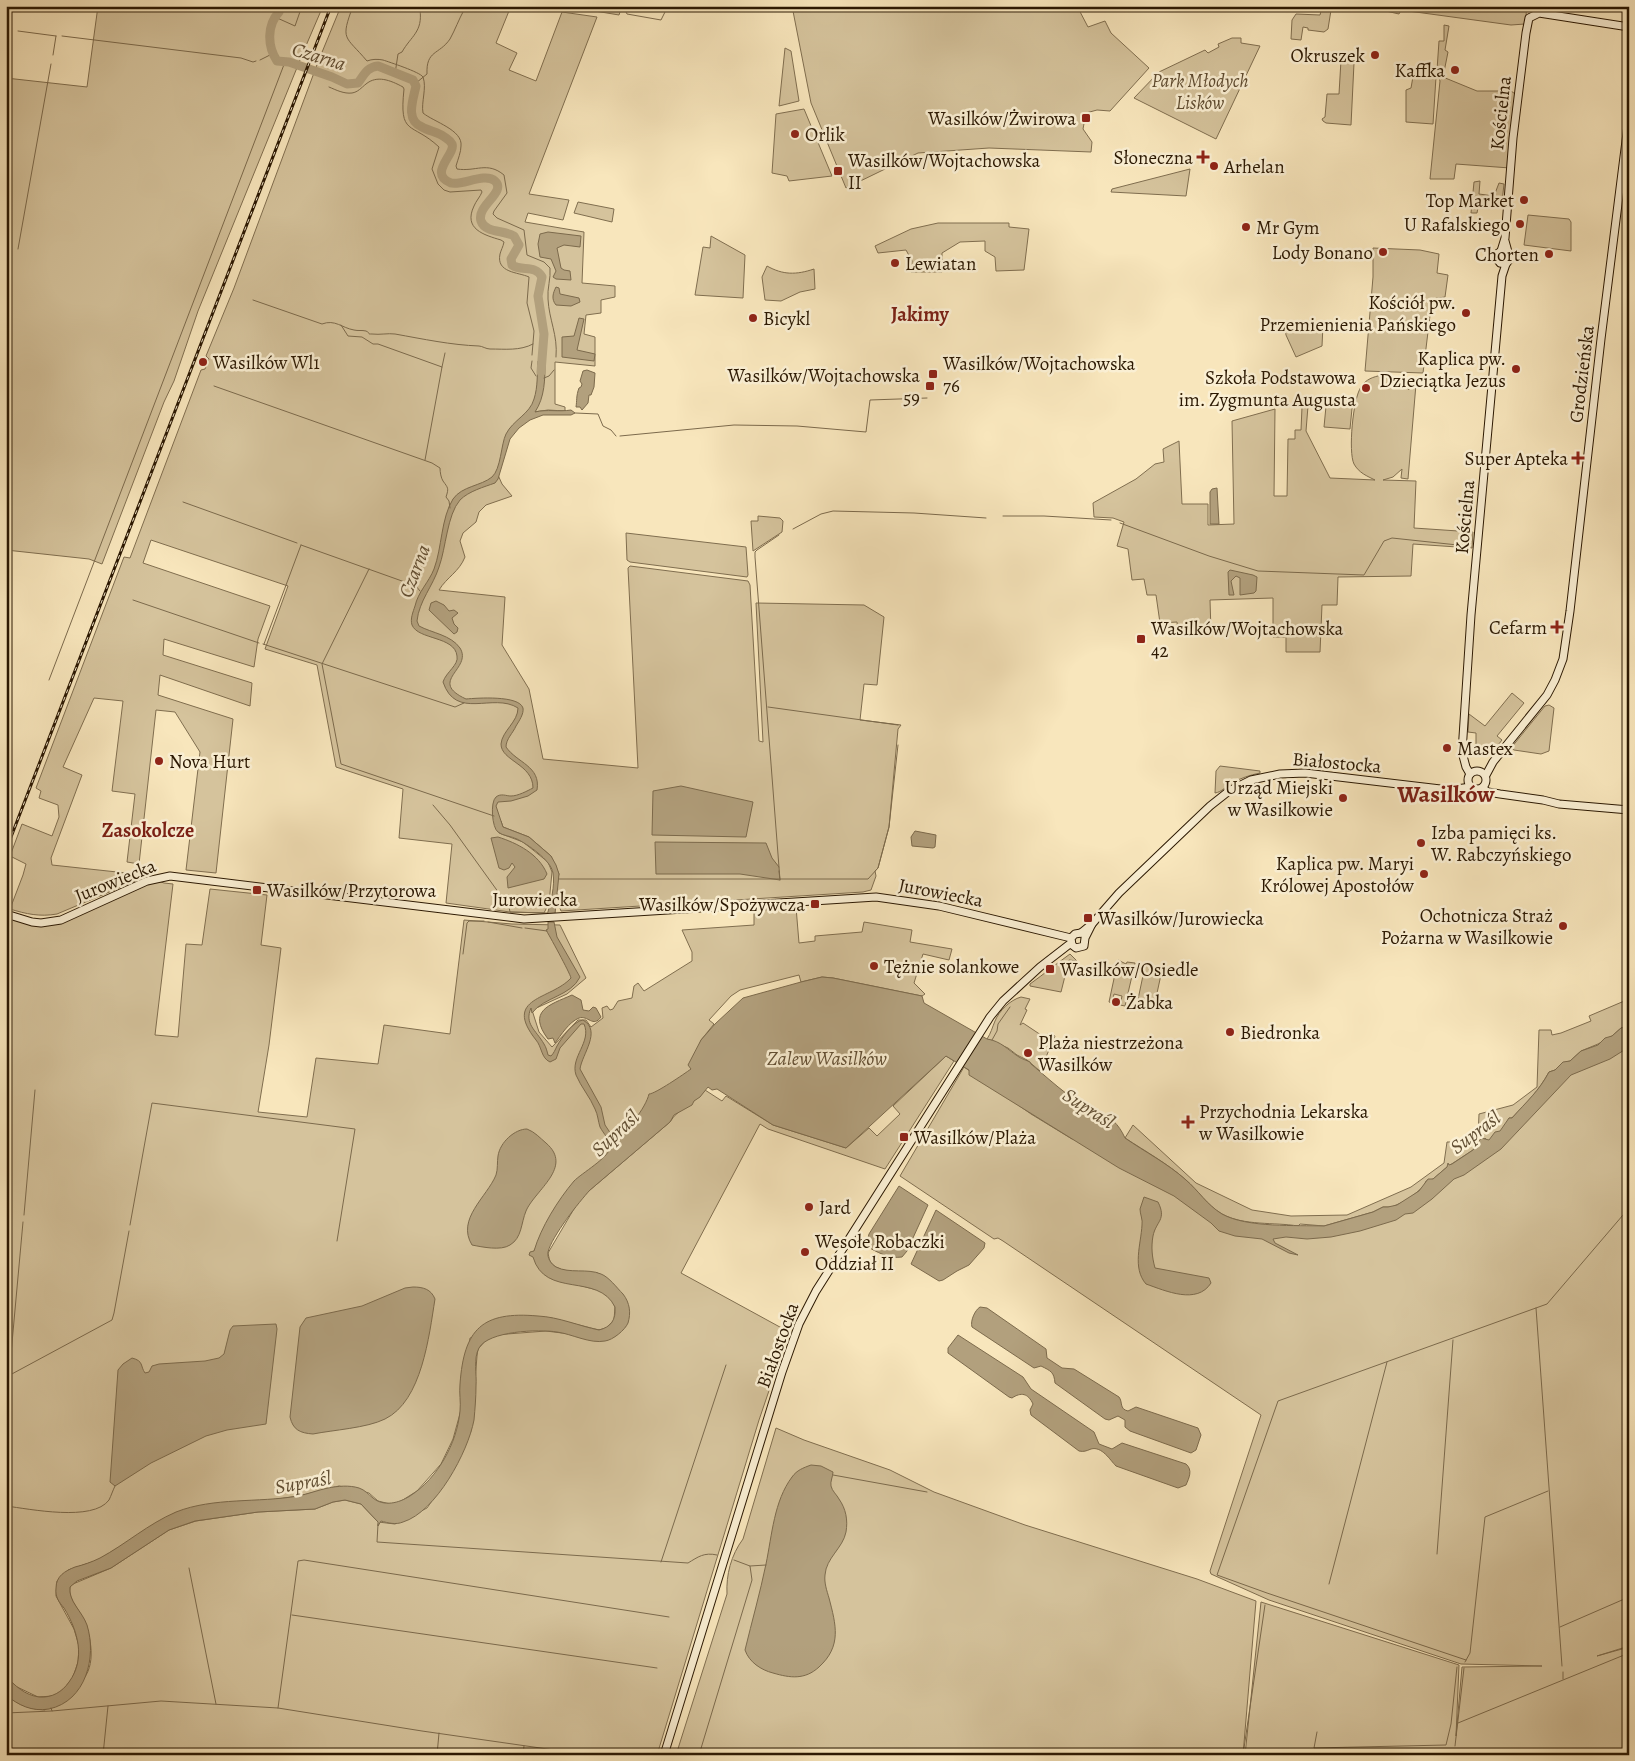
<svg xmlns="http://www.w3.org/2000/svg" width="1635" height="1761" viewBox="0 0 1635 1761" font-family="Alegreya,serif">
  <style>
    .green { fill: #d5c39c; stroke: #806e4f }
    .water { fill: #b2a07d; stroke: #7c6a4c }
    .lines { fill: none; stroke-linecap: round; stroke-linejoin: round }
    .stream { stroke: #7c6a4c; stroke-width: 1 }
    .river { stroke: #b2a07d; stroke-width: 9 }
    .secondary-casing { stroke: #2b1802; stroke-width: 9 }
    .secondary { stroke: #faefd3; stroke-width: 7 }
    .rail-casing { stroke: #2b1802; stroke-width: 3 }
    .rail { stroke: #faefd3; stroke-width: 1; stroke-dasharray: 4; stroke-linecap: butt }
    .poi-dot { fill: #8f2418; stroke: #faefd3; stroke-width: 2 }
    .labels { text-anchor: middle; stroke-width: 5; stroke-linejoin: round; paint-order: stroke }
    .poi-label { font-size: 19px; fill: #2b1802; stroke: #faefd3; text-anchor: start }
    .park-label { font-size: 19px; font-style: italic; fill: #5e4b30; stroke: #faefd3 }
    .street-label { font-size: 19px; fill: #2b1802; stroke: #faefd3 }
    .water-label { font-size: 20px; font-style: italic; fill: #614e33; stroke: #faefd3 }
    .neighbourhood-label { font-size: 20px; font-weight: bold; fill: #7a1f14; stroke: #faefd3 }
    .district-label { font-size: 24px; font-weight: bold; fill: #7a1f14; stroke: #faefd3 }
  </style>
  <rect width="100%" height="100%" fill="#f8e6bc"/>
  <filter id="stains"><feTurbulence type="fractalNoise" baseFrequency=".004" numOctaves="4"/><feColorMatrix values="0 0 0 0 .2 0 0 0 0 .09 0 0 0 0 .02 0 0 0 .5 -.17"/></filter>
  <radialGradient id="worn" r=".72"><stop offset=".6" stop-color="#630" stop-opacity="0"/><stop offset="1" stop-color="#630" stop-opacity=".3"/></radialGradient>
  <!-- green -->
  <g class="green">
    <path d="M98 6H323L305 48 198 311 174 381 164 402 102 564 89 559 6 550V78L87 87Z"/>
    <path d="M341 6H511L496 43 517 53 509 70 536 81 562 12 597 17 529 194 569 200 563 220 528 213 525 222 584 232 582 283 615 286V297L601 300V313L586 315 584 334 595 337V366L555 362V404L565 407V411L548 410 534 412 508 435 498 475 502 484 512 496 486 505 479 512 476 522 463 533 460 541 465 557C459 572 447 577 439 590L505 597 502 645 529 689 543 759 638 768 628 568 630 566 748 581 750 585 759 741 763 742 756 603 864 605 884 617 877 685 864 684 860 720 901 725 898 729 889 827 878 868 875 871 876 876 871 890 863 892 561 911 554 892 559 874 551 856 529 837 503 827 501 821 499 833 523 842 548 862 552 872 549 903 544 913 510 912 446 903 452 844 399 838 403 789 336 767 317 665 265 649 288 586 151 540 143 563 270 606 258 639 254 667 164 639 163 655 252 683 250 706 160 675 158 695 233 719 216 873 186 870 200 752 175 712 156 710 139 864 127 862 135 794 112 791 123 701 94 698 63 767 82 775 51 858 52 865 145 875V877L57 914C40 917 26 914 10 909L23 875 26 864 10 856 22 824 52 836 59 817 58 805 39 798 41 791 36 788 124 557 130 558 201 370 205 369 209 359 206 356 234 288 318 62Z"/>
    <path d="M565 6H622L619 15Z"/>
    <path d="M792 6H1077L1088 27 1105 21 1111 33 1149 68 1110 111 1097 110 1086 113 1083 129 1092 142 1091 152 989 148 918 153 846 188 811 103Z"/>
    <path d="M1364 6H1527L1525 24 1511 25 1401 10 1399 14Z"/>
    <path d="M1322 7 1331 10 1328 29 1324 32 1308 30V28L1303 27 1301 40 1291 39 1292 20 1296 14 1320 15Z"/>
    <path d="M1444 25 1449 26 1445 50 1448 52 1444 72 1437 70 1439 41H1444Z"/>
    <path d="M1232 38H1241V43L1260 46 1216 139 1134 98 1159 72 1205 50 1208 53 1219 47 1218 44Z"/>
    <path d="M785 48 791 51 799 101 779 106Z"/>
    <path d="M1341 60 1354 63 1351 125 1326 123 1323 121 1322 119 1325 117 1327 94H1339Z"/>
    <path d="M1414 71 1436 77 1433 124 1406 122V90L1411 88Z"/>
    <path d="M1438 75 1477 91H1511L1518 96 1510 168 1456 164 1454 179H1430L1440 81Z"/>
    <path d="M804 109 832 176 789 181 787 176 772 173 776 114Z"/>
    <path d="M1190 169 1186 196 1111 192 1112 189Z"/>
    <path d="M1480 181 1479 194 1494 196 1499 183 1504 184 1502 202H1479L1477 213H1471L1474 182Z"/>
    <path d="M578 202 614 209 612 222 574 213Z"/>
    <path d="M1528 215 1569 219 1571 222V251L1524 245Z"/>
    <path d="M938 223H1009V227L1029 229 1024 270 996 271 995 257 985 251V241L960 242 942 253V272H911L912 261 906 250 878 253 875 246 911 229Z"/>
    <path d="M711 236 745 255 743 298 695 295 703 247 710 248Z"/>
    <path d="M1373 248 1420 250 1439 254 1437 273 1448 275 1445 297 1432 299 1423 373 1365 371 1373 277Z"/>
    <path d="M767 266C783 275 796 275 814 269L815 289 800 292 781 301 765 300 762 277Z"/>
    <path d="M1284 324 1323 325 1322 346 1296 357 1286 335Z"/>
    <path d="M1382 375C1394 375 1402 380 1409 390L1410 383 1416 384 1408 479 1401 478 1402 469 1393 477 1383 480 1416 481 1414 528 1473 532 1472 548 1413 544 1411 576 1338 577 1337 605H1322L1320 652H1286V637H1273V598L1210 600 1211 632 1178 634 1177 622 1160 623 1156 595H1147L1144 579 1132 580 1128 549 1117 546 1124 522 1113 518 1094 517 1093 503 1136 479 1155 464 1164 462 1163 449 1179 441 1182 504H1208V525L1234 524 1232 421 1275 409 1274 496H1287L1288 439H1295V430H1301L1302 407 1308 406 1306 431 1330 478 1375 480C1367 476 1359 473 1354 464 1348 452 1353 398 1361 387 1366 379 1373 377 1382 375Z"/>
    <path d="M1327 396 1353 398 1350 429 1324 427Z"/>
    <path d="M758 516 780 518 783 521 782 532 753 551 751 521H758Z"/>
    <path d="M626 533 746 547 748 575 747 577 630 562 627 560Z"/>
    <path d="M1512 693 1524 703 1497 736 1502 740 1491 754 1480 753V745L1476 744V733L1468 732 1469 714 1485 726Z"/>
    <path d="M1549 705 1554 708 1549 751 1541 754 1514 750 1511 748 1545 706Z"/>
    <path d="M1220 766 1260 771V773C1250 775 1241 778 1232 783 1226 786 1222 792 1215 793L1216 771Z"/>
    <path d="M152 879 164 883 173 884 155 1035 178 1037 186 944 202 945 210 889 267 895 261 945 281 948 269 1045 258 1112 307 1117 316 1058 378 1064 384 1025 450 1034 464 920 512 924 560 925 586 978 567 994 532 1010 539 1032 552 1047 578 1020H586L591 1027 603 1018 602 1008 607 1006 610 1010 613 1009 618 1001 632 998 634 986 638 983 644 991 692 961V952L682 930 754 925V911L796 907 799 943 815 941V936L862 932 864 922 912 930 910 942 952 949 949 960 923 954 914 983 925 994 922 996 833 978 822 977 801 982 799 975 740 990 731 996 709 1020 714 1024 701 1040 691 1069 534 1250 548 1277 601 1291 612 1300 615 1307 614 1320 606 1328 599 1330 551 1318 470 1338 461 1410 453 1439 441 1464 417 1491 398 1503 390 1504 378 1501 369 1493 339 1486 299 1496 175 1513 98 1560 68 1570 57 1581 56 1596 74 1629 79 1646 78 1662 75 1671 72 1679 61 1692 53 1696 38 1697 15 1686 6 1676V917L30 925 32 922 61 920Z"/>
    <path d="M1070 954 1077 961 1069 960 1061 992 1030 986V984C1044 974 1056 964 1070 954Z"/>
    <path d="M1118 960 1126 964 1127 962 1135 963 1125 1006 1120 1005 1122 996 1114 994 1112 1003 1109 1002Z"/>
    <path d="M1145 966 1150 967 1149 970H1151L1152 968 1162 970 1154 1007 1140 1005 1139 1010 1136 1009Z"/>
    <path d="M1021 997 1030 999 1025 1009 1027 1010 1020 1025 1023 1023 1044 1037 1047 1034 1050 1035 1049 1037 1052 1038 1054 1035 1055 1036 1040 1071 1027 1060 1017 1055 1008 1048 987 1039C991 1033 992 1028 995 1021 999 1011 1010 1000 1021 997Z"/>
    <path d="M1629 999V1026L1621 1028 1612 1036 1598 1044 1581 1051 1570 1061 1566 1062 1555 1070 1549 1072C1538 1092 1528 1101 1512 1118H1509L1507 1122 1562 1075 1629 1041V1646L1597 1656 1629 1647V1755H1245L1261 1602 1459 1665 1456 1736 1462 1667 1542 1666 1461 1664 1269 1600 1211 1574 1210 1571 1261 1415 1003 1241 998 1238 994 1239 900 1176 964 1067 1031 1114 1072 1139H1081L1178 1195 1224 1229 1315 1232 1393 1213 1487 1140 1485 1138 1473 1150 1447 1167 1433 1179 1426 1181 1424 1186 1409 1199 1392 1207H1383L1373 1212 1324 1226 1300 1224 1298 1226C1274 1222 1244 1226 1222 1214 1207 1205 1198 1191 1186 1180 1168 1164 1145 1151 1125 1138L1133 1125 1196 1183 1252 1210 1291 1216 1347 1215 1411 1187 1444 1163 1447 1142H1473L1478 1137 1479 1114 1513 1105 1537 1087 1539 1030H1551L1552 1035 1561 1033 1591 1021 1589 1016Z"/>
    <path d="M946 1056 954 1061 885 1169 768 1129 760 1124 681 1273 789 1332 759 1420 657 1755H6V1695C19 1705 29 1709 45 1710 57 1699 74 1690 84 1678 97 1662 90 1630 81 1615 76 1606 68 1597 70 1587L73 1584 111 1568 169 1530 196 1521 258 1512 315 1509 333 1502 345 1500 361 1504 378 1522 395 1524 427 1508 451 1473 471 1431 477 1356 478 1349 487 1339 495 1335 507 1334 546 1331 570 1334 626 1326 598 1273C585 1273 562 1274 552 1264 549 1261 549 1257 548 1253L578 1202 590 1190 670 1122C678 1108 696 1103 705 1090L722 1101 726 1096 773 1125 846 1148 869 1128 877 1136 900 1114 893 1106Z"/>
    <path d="M776 1428 804 1440 890 1470 934 1492 1025 1525 1197 1579 1256 1601 1243 1755H676L727 1594C726 1575 731 1555 743 1539Z"/>
  </g>
  <!-- water -->
  <g class="water">
    <path d="M548 232 581 236 580 247 564 245 557 248 561 268 564 270 570 271 571 280 556 279 553 277 556 271 551 259 540 257 538 244 540 234Z"/>
    <path d="M556 287 559 288 560 294 579 298 580 302 571 306 556 305C551 299 553 293 556 287Z"/>
    <path d="M579 318 584 319 577 350 595 354 594 361 562 357V337L574 336Z"/>
    <path d="M538 361H545C545 379 545 397 535 412 547 409 559 412 571 410L575 413 571 415H543L530 420 519 428 510 439 498 479 495 483C484 487 469 491 460 500 447 515 446 548 439 567 433 586 419 601 417 621L419 626C432 633 451 635 460 648 473 669 427 681 466 699 477 698 519 695 523 708 524 714 519 721 516 726 513 733 506 739 506 747 517 763 541 766 537 790L528 796 511 801 498 802 496 806 503 827 529 837 551 856 556 865 559 874 555 914 547 915C551 902 555 886 553 873 551 860 527 844 517 839 511 836 503 836 498 832 492 828 490 802 496 797 501 793 506 796 511 796 518 796 527 791 533 788 533 764 501 761 501 744 502 731 518 722 518 708 493 692 456 721 443 682 446 672 459 665 457 656 455 636 418 640 412 625 410 619 413 612 415 606 418 592 429 582 434 569 442 548 441 518 453 499 462 486 481 486 492 477 501 469 501 444 506 434 513 420 530 414 534 399 538 387 537 373 538 361Z"/>
    <path d="M587 370 595 373 594 387 591 395H589L588 403 582 410 580 407H576C577 401 576 396 579 388L581 387 582 384 580 381 583 371Z"/>
    <path d="M1217 488 1219 524H1210V492L1212 489Z"/>
    <path d="M1230 570 1253 575 1257 577 1256 591 1254 593 1240 595V578L1236 576 1231 581 1234 595H1229L1228 572Z"/>
    <path d="M436 601 444 605 449 611 454 610 458 613 452 618 454 624 458 628 457 632 454 634 429 610 431 603Z"/>
    <path d="M681 786 753 802 746 837 652 835 653 791Z"/>
    <path d="M915 831 936 835 935 847 933 848 912 846 911 837Z"/>
    <path d="M498 837C517 843 539 854 547 874L544 879 508 888 507 877 515 867 512 863 509 868 504 870 499 868 491 838Z"/>
    <path d="M655 842 766 843 772 858 779 867 780 880 740 874H656Z"/>
    <path d="M548 922H554L557 937 580 977C571 996 544 997 532 1013L531 1008C524 1024 536 1030 544 1044 546 1047 547 1051 548 1055L551 1056C554 1053 555 1050 557 1046 562 1037 574 1021 583 1020 602 1031 582 1054 580 1069L601 1107 605 1125 611 1134C626 1136 646 1107 649 1094 655 1094 684 1074 691 1069L688 1065 701 1040 715 1024 743 998 801 982 822 977 833 978 922 996 924 1003 987 1039C1001 1041 1008 1050 1019 1057 1022 1059 1026 1060 1030 1062L1031 1064C1043 1074 1055 1085 1067 1094 1090 1111 1112 1109 1125 1138 1145 1152 1167 1163 1186 1180 1198 1190 1207 1205 1222 1214 1247 1228 1297 1225 1324 1226L1373 1212 1383 1207H1388L1397 1205 1419 1191 1428 1179H1433L1447 1167 1448 1163 1449 1165 1452 1164 1473 1150 1481 1138 1489 1140 1495 1132 1500 1131 1509 1118H1512C1527 1101 1539 1091 1549 1072L1555 1070 1563 1062 1570 1061 1581 1051 1598 1045 1605 1038 1612 1036 1621 1028 1629 1026V1047L1610 1059 1571 1075 1501 1149 1464 1175 1454 1179 1432 1199 1413 1213 1405 1214 1396 1220 1360 1231 1331 1237 1307 1239 1286 1237 1273 1239 1275 1243 1298 1255 1289 1253 1262 1239 1235 1236 1219 1231 1211 1223 1174 1196 1119 1168 969 1075V1070L946 1056 846 1148 773 1125 717 1089 712 1090 708 1087 700 1097 694 1101 692 1105 674 1115 670 1122 590 1190C579 1202 552 1236 548 1252 547 1258 551 1264 556 1267 570 1274 587 1268 601 1274 609 1277 617 1288 623 1294 630 1303 631 1313 628 1323 625 1330 613 1340 605 1341 590 1344 572 1334 557 1332 539 1329 488 1331 479 1348 473 1359 477 1374 476 1386 476 1397 475 1409 474 1420 468 1452 436 1512 403 1522 396 1525 388 1523 381 1521L378 1526V1522L361 1504 345 1500 333 1502 315 1509 258 1512 195 1521 169 1530 111 1568 77 1581 70 1587C68 1601 82 1611 87 1625 97 1657 86 1701 49 1709 32 1712 18 1705 6 1695V1676C15 1686 25 1695 39 1697 52 1698 62 1692 69 1682 86 1659 78 1631 64 1608 59 1602 55 1597 56 1588 56 1576 65 1571 75 1567 83 1565 92 1562 100 1558 126 1544 148 1524 176 1512 214 1497 258 1503 298 1496 308 1494 318 1490 328 1488 338 1486 349 1485 359 1488 365 1490 368 1494 373 1498 384 1507 399 1503 410 1496 438 1478 457 1443 460 1411 461 1402 459 1393 460 1384 464 1329 482 1311 538 1316 559 1317 579 1326 599 1330 611 1327 616 1320 615 1307 598 1272 545 1299 533 1257L529 1255 530 1252 534 1251C541 1227 558 1200 574 1181 582 1173 608 1158 610 1148 611 1141 603 1133 600 1127 598 1121 598 1115 595 1109 590 1097 581 1087 576 1075 570 1057 592 1042 584 1024H581L560 1048 556 1059 550 1062C541 1058 542 1047 536 1040 502 997 551 1000 571 978 570 973 548 933 546 930L548 929Z"/>
    <path d="M572 995 581 1000 583 1010 589 1011 593 1007 596 1008 601 1017C593 1028 588 1015 579 1018 569 1022 561 1035 555 1043L553 1038 548 1039C527 1011 549 1005 572 995Z"/>
    <path d="M527 1129C535 1132 540 1138 546 1143 574 1167 535 1190 526 1211 521 1223 522 1238 510 1245 501 1251 482 1247 472 1245 456 1219 487 1197 496 1175 498 1169 497 1162 498 1156 500 1142 515 1129 527 1129Z"/>
    <path d="M899 1186 928 1205 907 1251 902 1257C889 1259 877 1252 866 1246L869 1234Z"/>
    <path d="M1144 1197 1158 1202C1167 1220 1156 1221 1153 1236 1151 1247 1152 1257 1155 1268L1209 1278 1211 1283C1197 1305 1166 1291 1146 1284 1132 1268 1141 1244 1142 1225 1143 1220 1140 1214 1140 1209 1141 1205 1143 1201 1144 1197Z"/>
    <path d="M936 1210 985 1243 984 1248 969 1265 957 1271 943 1280 939 1281 911 1264Z"/>
    <path d="M413 1287C423 1287 431 1289 435 1299 429 1336 422 1401 385 1419 367 1428 333 1430 313 1434 300 1433 293 1430 290 1417L300 1327 306 1318 362 1306 405 1288Z"/>
    <path d="M980 1307 987 1308 1046 1349 1047 1358 1062 1368 1074 1369 1119 1397C1123 1402 1119 1409 1128 1411L1136 1407 1198 1428 1201 1435 1196 1450 1191 1453 1130 1431 1125 1427V1420L1118 1416 1109 1420 1105 1419 1055 1383C1054 1372 1051 1371 1041 1366L1034 1368 972 1327C970 1321 975 1310 980 1307Z"/>
    <path d="M276 1324 277 1329 266 1424 227 1430 206 1436 151 1463 115 1486 110 1482 118 1370 123 1364 132 1358C144 1361 140 1366 145 1373L149 1372 152 1366 159 1364 205 1361 219 1358 224 1354 230 1330 233 1326Z"/>
    <path d="M958 1335 1023 1377 1031 1389 1094 1432 1099 1444 1112 1449 1122 1443 1186 1464C1193 1470 1189 1478 1186 1485L1178 1488 1116 1466C1110 1460 1102 1446 1091 1449 1086 1451 1084 1452 1079 1451L1031 1415 1030 1410 1033 1404C1028 1393 1021 1392 1012 1398L1009 1397 948 1353V1348Z"/>
    <path d="M811 1465 821 1466 833 1472C833 1476 830 1482 831 1486 832 1491 837 1495 839 1499 846 1509 848 1520 846 1532 843 1548 826 1558 825 1575 824 1583 827 1591 829 1598 836 1625 842 1646 819 1667 805 1680 790 1678 773 1673 761 1670 749 1662 745 1650 752 1621 760 1593 766 1564 772 1535 774 1501 792 1477 797 1470 803 1468 811 1465Z"/>
  </g>
  <g class="lines">
    <!-- stream -->
    <g class="stream">
      <path d="M353 6C340 41 345 35 367 61 372 59 378 59 383 60 389 62 420 72 423 77 427 88 421 102 423 113 434 122 463 130 461 146 461 152 458 159 456 166L457 169C476 172 487 161 504 175L507 193 494 211 493 214 497 218 524 230 527 255 544 262 550 268C551 278 547 289 548 299 549 320 558 335 556 357"/>
      <path d="M627 6 625 10 627 14 661 20 668 6"/>
      <path d="M275 17 295 26 302 6"/>
      <path d="M18 31 56 36"/>
      <path d="M62 36 241 58 253 62 256 61"/>
      <path d="M53 55 56 36"/>
      <path d="M260 60 272 54"/>
      <path d="M395 74 398 54 402 52C411 36 423 32 420 10"/>
      <path d="M416 83 427 74C426 50 439 55 450 39 455 30 459 19 464 10L463 6"/>
      <path d="M329 87C336 90 344 94 352 93 358 92 361 88 366 84 377 75 390 80 403 87L404 89C399 137 411 121 439 147L432 169 438 184 444 190 450 192 481 190 482 192C480 197 476 201 474 206 463 229 484 235 501 240L504 242C503 247 501 250 500 254 496 273 518 272 529 277L527 303 534 331 532 355"/>
      <path d="M18 249 51 64"/>
      <path d="M253 300 322 324C335 319 342 328 354 330 358 331 362 330 366 331 372 334 366 334 372 334 380 335 388 333 395 334 423 339 451 345 479 346 482 346 486 349 490 349 505 349 520 351 533 344"/>
      <path d="M341 325 348 336 362 337 373 344H378L442 367 425 460"/>
      <path d="M532 361 531 368 536 376"/>
      <path d="M442 367 445 353"/>
      <path d="M544 378 549 376 554 370"/>
      <path d="M214 386 432 463 440 468C440 472 441 478 443 481 448 488 449 488 446 497L449 501 450 508"/>
      <path d="M575 413 598 414 603 426 611 430 616 436"/>
      <path d="M620 436 734 425 797 426 866 432 870 400 927 398"/>
      <path d="M183 502 297 543"/>
      <path d="M1003 516H1044L1111 520"/>
      <path d="M1120 523 1209 556 1258 571 1364 575 1384 541 1392 538 1467 546"/>
      <path d="M793 529 821 514 833 511 914 513 986 518"/>
      <path d="M779 535 757 550 755 552V557L779 867"/>
      <path d="M301 545 416 586 420 591"/>
      <path d="M369 569 322 664 341 764 494 816"/>
      <path d="M133 600 259 643"/>
      <path d="M263 644 455 707 464 703"/>
      <path d="M264 644 301 545"/>
      <path d="M49 680 285 62"/>
      <path d="M768 707 898 725"/>
      <path d="M433 805 450 825 509 907 510 912 547 913"/>
      <path d="M779 871 780 880"/>
      <path d="M559 879H868L878 868 889 827 898 745"/>
      <path d="M488 922 522 928"/>
      <path d="M525 928 547 931"/>
      <path d="M463 954 467 923 469 921H484"/>
      <path d="M992 1040 997 1031 998 1024 1010 1007"/>
      <path d="M24 1215 35 1090"/>
      <path d="M130 1225 152 1103 355 1129 337 1241"/>
      <path d="M1536 1308 1562 1666"/>
      <path d="M10 1375 112 1320 114 1313 129 1231"/>
      <path d="M6 1409 23 1222"/>
      <path d="M833 1475 927 1492"/>
      <path d="M6 1506C30 1509 93 1522 109 1500 111 1496 113 1490 115 1486"/>
      <path d="M378 1524 377 1542 688 1563C698 1557 704 1552 717 1555"/>
      <path d="M1437 1554 1453 1340"/>
      <path d="M661 1562 726 1365"/>
      <path d="M750 1566 766 1565"/>
      <path d="M189 1568 216 1704"/>
      <path d="M1329 1584 1387 1362"/>
      <path d="M292 1615 657 1668"/>
      <path d="M1560 1627 1629 1597"/>
      <path d="M1466 1660 1267 1593 1217 1575 1278 1401 1547 1304 1629 1208"/>
      <path d="M1465 1662 1470 1653 1485 1517 1548 1491"/>
      <path d="M1563 1672V1679"/>
      <path d="M51 1708 52 1711 161 1701 278 1708 422 1731 589 1755"/>
      <path d="M278 1708 298 1561 304 1560 669 1617"/>
      <path d="M6 1713 52 1711"/>
      <path d="M1458 1723 1629 1653"/>
      <path d="M1317 1732 1314 1748 1446 1745 1451 1724 1457 1667"/>
      <path d="M1455 1746 1464 1668"/>
      <path d="M103 1755 108 1706"/>
      <path d="M437 1755 439 1733"/>
      <path d="M523 1755 524 1746"/>
      <path d="M699 1755 752 1580 750 1566 734 1560"/>
      <path d="M1243 1755 1265 1605"/>
      <path d="M1454 1755V1753"/>
    </g>
    <!-- river -->
    <path class="river" d="M275 6 279 9V12C267 25 267 46 277 61L289 62 332 77 347 84 358 83C364 75 367 67 378 66L413 80 416 86C413 100 405 120 422 127 429 131 437 132 443 136 447 139 450 140 452 144 456 154 427 174 451 183 462 186 485 172 495 181 507 192 476 206 481 221 485 233 504 230 514 236L519 245 511 259 512 265C522 272 535 264 542 277L538 296 544 334 541 372"/>
    <!-- secondary casing -->
    <g class="secondary-casing">
      <g id="secondary">
        <path d="M1505 241 1510 259 1506 264 1500 263 1497 259 1498 253 1503 250 1507 251"/>
        <path d="M1501 251 1505 238 1513 138 1526 33 1529 18 1539 13 1629 27"/>
        <circle cx="1477" cy="780" r="9"/>
        <path d="M1470 774 1466 767 1462 752 1471 615 1502 276 1506 264"/>
        <path d="M1486 775 1493 762 1547 695 1555 680 1563 659 1570 611 1601 339 1629 117"/>
        <path d="M1482 788 1488 792 1500 794 1543 800 1559 804 1629 810"/>
        <path d="M6 914 32 922 41 923 61 920 147 881 170 876 524 919 876 897 939 906 1071 938"/>
        <path d="M1081 933 1092 924 1119 893 1210 806 1229 791 1251 780 1280 774 1305 773 1449 790 1471 787"/>
        <path d="M1081 933 1075 934 1071 938 1072 945 1076 948 1084 946 1085 938 1092 924"/>
        <path d="M664 1755 782 1372 799 1324 816 1291 990 1017 1003 1001 1040 967 1071 943"/>
      </g>
    </g>
    <!-- secondary -->
    <use href="#secondary" class="secondary"/>
    <!-- rail casing -->
    <g class="rail-casing">
      <path id="rail" d="M6 850 331 6"/>
    </g>
    <!-- rail -->
    <use href="#rail" class="rail"/>
  </g>
  <!-- markers -->
  <g class="poi-dot">
    <circle cx="1375" cy="55" r="5"/>
    <circle cx="1455" cy="70" r="5"/>
    <rect x="1081" y="113" width="10" height="10" rx="2.5"/>
    <circle cx="795" cy="134" r="5"/>
    <path d="M1200.5 149.5h5v5h5v5h-5v5h-5v-5h-5v-5h5z"/>
    <circle cx="1214" cy="166" r="5"/>
    <rect x="833" y="166" width="10" height="10" rx="2.5"/>
    <circle cx="1524" cy="200" r="5"/>
    <circle cx="1520" cy="224" r="5"/>
    <circle cx="1246" cy="227" r="5"/>
    <circle cx="1383" cy="252" r="5"/>
    <circle cx="1549" cy="254" r="5"/>
    <circle cx="895" cy="263" r="5"/>
    <circle cx="1466" cy="313" r="5"/>
    <circle cx="753" cy="318" r="5"/>
    <circle cx="203" cy="362" r="5"/>
    <circle cx="1516" cy="369" r="5"/>
    <rect x="928" y="369" width="10" height="10" rx="2.5"/>
    <rect x="925" y="381" width="10" height="10" rx="2.5"/>
    <circle cx="1366" cy="388" r="5"/>
    <path d="M1575.5 450.5h5v5h5v5h-5v5h-5v-5h-5v-5h5z"/>
    <path d="M1554.5 619.5h5v5h5v5h-5v5h-5v-5h-5v-5h5z"/>
    <rect x="1136" y="634" width="10" height="10" rx="2.5"/>
    <circle cx="1447" cy="748" r="5"/>
    <circle cx="159" cy="761" r="5"/>
    <circle cx="1343" cy="798" r="5"/>
    <circle cx="1421" cy="843" r="5"/>
    <circle cx="1424" cy="874" r="5"/>
    <rect x="252" y="885" width="10" height="10" rx="2.5"/>
    <rect x="810" y="899" width="10" height="10" rx="2.5"/>
    <rect x="1083" y="913" width="10" height="10" rx="2.5"/>
    <circle cx="1563" cy="926" r="5"/>
    <circle cx="874" cy="966" r="5"/>
    <rect x="1045" y="964" width="10" height="10" rx="2.5"/>
    <circle cx="1116" cy="1002" r="5"/>
    <circle cx="1230" cy="1032" r="5"/>
    <circle cx="1028" cy="1053" r="5"/>
    <path d="M1185.5 1114.5h5v5h5v5h-5v5h-5v-5h-5v-5h5z"/>
    <rect x="899" y="1132" width="10" height="10" rx="2.5"/>
    <circle cx="809" cy="1207" r="5"/>
    <circle cx="805" cy="1252" r="5"/>
  </g>
  <g class="labels">
    <!-- poi labels -->
    <g class="poi-label">
      <text x="1365" y="62" text-anchor="end">Okruszek</text>
      <text x="1445" y="77" text-anchor="end">Kaffka</text>
      <text x="1076" y="125" text-anchor="end">Wasilków/Żwirowa</text>
      <text x="805" y="141">Orlik</text>
      <text x="1193" y="164" text-anchor="end">Słoneczna</text>
      <text x="848" y="167">Wasilków/Wojtachowska<tspan x="848" dy="22">II</tspan></text>
      <text x="1224" y="173">Arhelan</text>
      <text x="1514" y="207" text-anchor="end">Top Market</text>
      <text x="1510" y="231" text-anchor="end">U Rafalskiego</text>
      <text x="1256" y="234">Mr Gym</text>
      <text x="1373" y="259" text-anchor="end">Lody Bonano</text>
      <text x="1539" y="261" text-anchor="end">Chorten</text>
      <text x="905" y="270">Lewiatan</text>
      <text x="1456" y="309" text-anchor="end">Kościół pw.<tspan x="1456" dy="22">Przemienienia Pańskiego</tspan></text>
      <text x="763" y="325">Bicykl</text>
      <text x="1506" y="365" text-anchor="end">Kaplica pw.<tspan x="1506" dy="22">Dzieciątka Jezus</tspan></text>
      <text x="213" y="369">Wasilków Wl1</text>
      <text x="943" y="370">Wasilków/Wojtachowska<tspan x="943" dy="22">76</tspan></text>
      <text x="920" y="382" text-anchor="end">Wasilków/Wojtachowska<tspan x="920" dy="22">59</tspan></text>
      <text x="1356" y="384" text-anchor="end">Szkoła Podstawowa<tspan x="1356" dy="22">im. Zygmunta Augusta</tspan></text>
      <text x="1568" y="465" text-anchor="end">Super Apteka</text>
      <text x="1547" y="634" text-anchor="end">Cefarm</text>
      <text x="1151" y="635">Wasilków/Wojtachowska<tspan x="1151" dy="22">42</tspan></text>
      <text x="1457" y="755">Mastex</text>
      <text x="169" y="768">Nova Hurt</text>
      <text x="1333" y="794" text-anchor="end">Urząd Miejski<tspan x="1333" dy="22">w Wasilkowie</tspan></text>
      <text x="1431" y="839">Izba pamięci ks.<tspan x="1431" dy="22">W. Rabczyńskiego</tspan></text>
      <text x="1414" y="870" text-anchor="end">Kaplica pw. Maryi<tspan x="1414" dy="22">Królowej Apostołów</tspan></text>
      <text x="267" y="897">Wasilków/Przytorowa</text>
      <text x="805" y="911" text-anchor="end">Wasilków/Spożywcza</text>
      <text x="1553" y="922" text-anchor="end">Ochotnicza Straż<tspan x="1553" dy="22">Pożarna w Wasilkowie</tspan></text>
      <text x="1098" y="925">Wasilków/Jurowiecka</text>
      <text x="884" y="973">Tężnie solankowe</text>
      <text x="1060" y="976">Wasilków/Osiedle</text>
      <text x="1126" y="1009">Żabka</text>
      <text x="1240" y="1039">Biedronka</text>
      <text x="1038" y="1049">Plaża niestrzeżona<tspan x="1038" dy="22">Wasilków</tspan></text>
      <text x="1199" y="1118">Przychodnia Lekarska<tspan x="1199" dy="22">w Wasilkowie</tspan></text>
      <text x="914" y="1144">Wasilków/Plaża</text>
      <text x="819" y="1214">Jard</text>
      <text x="815" y="1248">Wesołe Robaczki<tspan x="815" dy="22">Oddział II</tspan></text>
    </g>
    <!-- park labels -->
    <g class="park-label">
      <text x="1200" y="87">Park Młodych<tspan x="1200" dy="22">Lisków</tspan></text>
    </g>
    <!-- street labels -->
    <g class="street-label">
      <text transform="translate(1500 113) rotate(-84)" y="7">Kościelna</text>
      <text transform="translate(1581 374) rotate(-83)" y="7">Grodzieńska</text>
      <text transform="translate(1464 517) rotate(-85)" y="7">Kościelna</text>
      <text transform="translate(1337 762) rotate(5)" y="7">Białostocka</text>
      <text transform="translate(115 880) rotate(-22)" y="7">Jurowiecka</text>
      <text transform="translate(941 892) rotate(11)" y="7">Jurowiecka</text>
      <text x="535" y="906">Jurowiecka</text>
      <text transform="translate(777 1345) rotate(-70)" y="7">Białostocka</text>
    </g>
    <!-- water labels -->
    <g class="water-label">
      <text transform="translate(319 56) rotate(17)" y="7">Czarna</text>
      <text transform="translate(414 571) rotate(-69)" y="7">Czarna</text>
      <text x="827" y="1065">Zalew Wasilków</text>
      <text transform="translate(1089 1108) rotate(33)" y="7">Supraśl</text>
      <text transform="translate(1475 1132) rotate(-37)" y="7">Supraśl</text>
      <text transform="translate(615 1133) rotate(-43)" y="7">Supraśl</text>
      <text transform="translate(303 1482) rotate(-10)" y="7">Supraśl</text>
    </g>
    <!-- neighbourhood labels -->
    <g class="neighbourhood-label">
      <text x="920" y="321">Jakimy</text>
      <text x="148" y="837">Zasokolcze</text>
    </g>
    <!-- district labels -->
    <g class="district-label">
      <text x="1446" y="802">Wasilków</text>
    </g>
  </g>
  <!-- margin -->
  <rect width="1635" height="1761" fill="none" stroke="#f8e6bc" stroke-width="25"/>
  <rect x="8" y="8" width="1620" height="1746" fill="none" stroke="#2b1802" stroke-width="2.5"/>
  <rect x="12" y="12" width="1610" height="1736" fill="none" stroke="#2b1802"/>
  <rect width="100%" height="100%" filter="url(#stains)"/>
  <rect width="100%" height="100%" fill="url(#worn)"/>
</svg>
